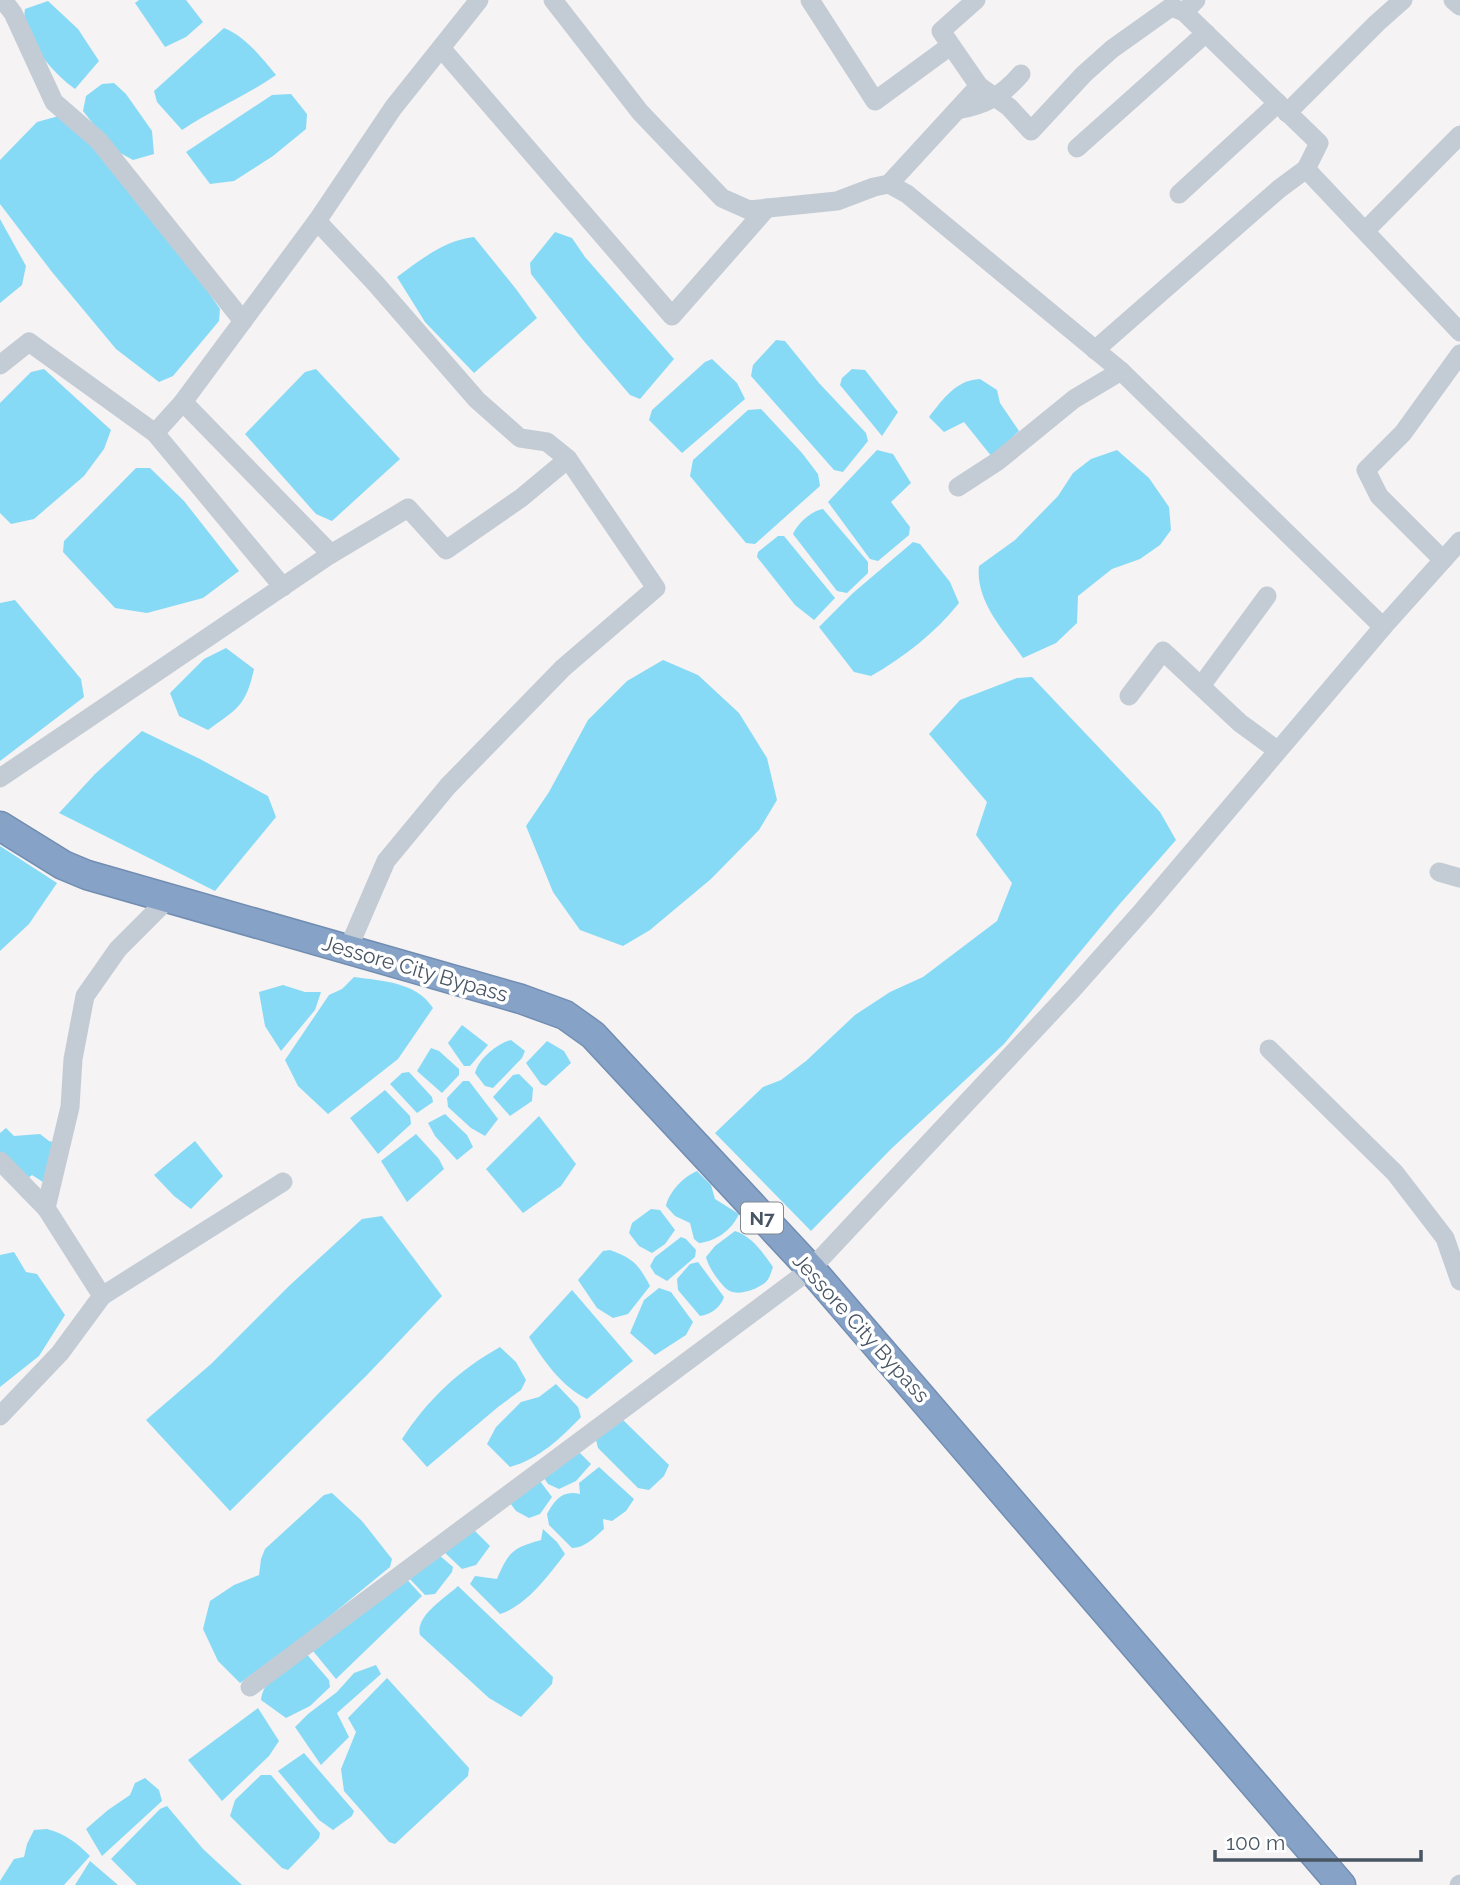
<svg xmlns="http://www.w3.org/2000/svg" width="1460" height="1885" viewBox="0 0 1460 1885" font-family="Raleway,sans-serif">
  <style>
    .water { fill: #87daf6 }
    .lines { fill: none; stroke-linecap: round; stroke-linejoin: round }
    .highway-casing { stroke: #718db2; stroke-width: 31 }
    .minor { stroke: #c3ccd5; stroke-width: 19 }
    .highway { stroke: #86a2c6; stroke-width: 28 }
    .labels { text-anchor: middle; stroke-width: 7; stroke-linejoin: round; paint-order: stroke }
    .shield { fill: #fff; stroke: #7f8892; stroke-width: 2 }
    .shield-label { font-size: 19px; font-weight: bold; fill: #485563 }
    .street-label { font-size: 21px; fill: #485563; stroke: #fff }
  </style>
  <rect width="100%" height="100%" fill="#f5f3f3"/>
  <!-- water -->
  <g class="water">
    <path d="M139 0H186L203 22 186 37 165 47 135 3Z"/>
    <path d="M48 1 78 29 99 61 75 89C55 75 19 36 25 9Z"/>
    <path d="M224 28C246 37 261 57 276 75 246 96 212 110 182 130L157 102 154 91Z"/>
    <path d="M114 83 126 94 152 131 154 154 133 160 113 149 83 111 86 96 102 84Z"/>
    <path d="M291 94 307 114 306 129 273 156 234 181 210 184 186 152 272 95Z"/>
    <path d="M66 114 196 274 220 309 219 321 173 376 159 382 116 349 52 272 0 204V160L37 122Z"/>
    <path d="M0 219 26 266 22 285 0 303Z"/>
    <path d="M555 232 572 238 585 257 674 359 640 399 630 395 583 340 531 274 530 263Z"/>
    <path d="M474 237 516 289 537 318 474 373 425 322 397 277C420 260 445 240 474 237Z"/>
    <path d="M776 340 785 341 819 383 866 433 868 441 843 472 834 470 751 376 753 365Z"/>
    <path d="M712 359 737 383 745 399 682 453 649 420 652 410 705 362Z"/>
    <path d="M44 369 111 430 104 449 84 476 34 519 11 524 0 513V403L31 372Z"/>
    <path d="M316 369 400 459 332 521 316 514 245 434 305 372Z"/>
    <path d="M852 369 865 370 898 412 882 436 840 385 842 378Z"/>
    <path d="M980 379 997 390 1000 403 1019 431 992 457 964 422 944 432 929 417C943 399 956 380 980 379Z"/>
    <path d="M761 409 802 453 818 474 820 486 755 544 746 543 690 476 693 460 748 410Z"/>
    <path d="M877 450 893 454 911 483 891 502 910 527 909 535 878 561 870 559 828 502Z"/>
    <path d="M1117 450 1149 478 1169 507 1171 530 1160 545 1140 559 1112 569 1078 596 1077 623 1056 643 1023 658C1004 631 975 601 979 566L1015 540 1058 496 1073 473 1091 459Z"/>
    <path d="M136 468H150L184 501 239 571 203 598 147 613 115 608 63 552 64 541Z"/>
    <path d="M823 509 868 562V573L847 593 837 591 793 534C798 523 811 511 823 509Z"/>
    <path d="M778 536H784L835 598 814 620 795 605 757 557 758 552Z"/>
    <path d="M913 542 920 544 950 582 959 603C935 633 904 657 871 676L854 672 819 627 853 593Z"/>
    <path d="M15 600 81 679 84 697 0 761V603Z"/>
    <path d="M226 648 254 669C246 706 237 709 208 730L179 716 170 693 204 659Z"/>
    <path d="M663 660 698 675 739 713 767 758 777 800 759 830 711 879 650 930 623 946 580 930 553 892 526 826 549 792 588 720 627 681Z"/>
    <path d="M1032 677 1160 812 1176 840 1118 906 1004 1044 891 1149 811 1231 715 1133 763 1087 781 1080 806 1061 855 1015 890 992 923 977 997 921 1012 883 976 835 987 802 929 734 960 700 1017 678Z"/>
    <path d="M142 731 200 759 268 796 276 817 215 891 59 813 95 774Z"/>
    <path d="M0 846 57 883 29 924 0 951Z"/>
    <path d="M354 977C383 981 416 982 433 1008L398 1059 328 1114 298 1086 285 1060 329 995 342 989Z"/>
    <path d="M283 985 305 992H321L315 1010 281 1051 265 1026 259 992Z"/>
    <path d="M462 1025 488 1045 470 1066H464L448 1043Z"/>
    <path d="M511 1040 525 1051 522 1058 493 1088 485 1086 475 1073C478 1059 498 1043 511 1040Z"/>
    <path d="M547 1041 564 1051 571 1063 546 1086 541 1084 526 1063Z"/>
    <path d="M431 1048 439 1051 459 1069V1075L442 1093 417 1071Z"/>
    <path d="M409 1072 432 1097 433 1102 417 1113 390 1084 402 1073Z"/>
    <path d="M519 1074 533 1088 532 1101 510 1116 493 1097 513 1075Z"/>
    <path d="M463 1081H469L498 1119 485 1136 471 1128 448 1107 447 1098Z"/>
    <path d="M385 1090 410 1116 411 1124 378 1154 350 1118Z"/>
    <path d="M445 1114 467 1135 473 1147 457 1160 435 1136 428 1123Z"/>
    <path d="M539 1116 576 1164 561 1186 523 1213 486 1169Z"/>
    <path d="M6 1128 14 1136 40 1134 49 1141 58 1143 43 1182 32 1175 27 1179 0 1153V1133Z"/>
    <path d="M416 1134 439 1159 444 1169 407 1202 381 1161Z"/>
    <path d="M195 1141 223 1176 191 1209 174 1196 154 1175Z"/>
    <path d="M697 1171 711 1185 715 1199 739 1214C732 1230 715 1242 699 1243L694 1239 690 1223 675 1216 666 1206C669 1192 683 1177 697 1171Z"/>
    <path d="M651 1209 660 1210 675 1230 665 1244 652 1253 639 1246 629 1233 632 1223Z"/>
    <path d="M382 1216 442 1296 367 1375 230 1511 146 1420 211 1364 289 1286 362 1219Z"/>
    <path d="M735 1231C753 1237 762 1252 773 1267 771 1272 770 1278 766 1282 758 1289 738 1297 728 1290 720 1284 708 1267 706 1257L715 1246Z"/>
    <path d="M681 1237 686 1239 696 1250 695 1257 667 1281 655 1274 650 1266 655 1257Z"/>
    <path d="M610 1250C633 1258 639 1265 650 1286L628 1314 613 1318 597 1308 578 1280 603 1251Z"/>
    <path d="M14 1252 26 1272 37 1274 65 1315 39 1356 0 1387V1255Z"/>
    <path d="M698 1262 724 1297C721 1307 710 1315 700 1316L678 1290 677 1279 690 1264Z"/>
    <path d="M659 1288 671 1292 693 1322 686 1335 655 1355 630 1333 644 1300Z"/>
    <path d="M572 1290 633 1361 587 1399C562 1387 543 1360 529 1337Z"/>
    <path d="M500 1347 516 1362 526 1380 521 1390 498 1407 427 1467 402 1439C428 1399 459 1370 500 1347Z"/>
    <path d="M556 1384 578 1407 581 1417C561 1438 539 1459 510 1467L487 1444 496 1427 521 1402 539 1397Z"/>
    <path d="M620 1417 669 1465 664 1476 649 1490 638 1488 598 1448 595 1436Z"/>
    <path d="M580 1453 591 1464 576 1481 559 1489 548 1484 540 1472Z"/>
    <path d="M599 1467 634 1499 626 1511 612 1521 603 1519 604 1529C595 1537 585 1548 572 1548L549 1525 547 1514C555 1500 562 1490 580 1494L579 1483Z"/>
    <path d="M537 1477 552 1497 540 1514 529 1518 516 1511 507 1499Z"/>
    <path d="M332 1493 362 1521 392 1559 390 1567 319 1625 240 1683 218 1661 203 1629 210 1601 234 1585 259 1575 261 1559 265 1549 324 1495Z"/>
    <path d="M469 1525 490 1546 476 1565 462 1569 442 1550Z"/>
    <path d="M543 1529 557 1542 565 1554C548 1576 527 1605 500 1614L470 1584 475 1576 497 1579C509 1551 513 1548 541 1540Z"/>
    <path d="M439 1555 453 1567 452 1572 435 1594 425 1595 409 1578Z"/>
    <path d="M401 1573 422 1596 336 1679 313 1651Z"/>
    <path d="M458 1586 553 1677 552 1684 521 1717 489 1698 420 1635C415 1616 445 1598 458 1586Z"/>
    <path d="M304 1651 329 1680 330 1687 310 1706 286 1718 261 1700C262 1682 288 1658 304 1651Z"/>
    <path d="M376 1665 381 1674 337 1713 349 1737 321 1765 295 1727 308 1714 337 1692 354 1673Z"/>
    <path d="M387 1678 469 1768 468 1776 395 1844 389 1842 344 1791 341 1769 356 1732 348 1718Z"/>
    <path d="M258 1708 279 1741 269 1756 222 1801 188 1760Z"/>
    <path d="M304 1753 354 1811 352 1816 333 1830 319 1820 278 1771Z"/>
    <path d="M261 1775H271L320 1833 319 1838 288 1870 282 1868 230 1816 235 1800Z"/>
    <path d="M145 1778 159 1790 162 1801 102 1856 86 1829 108 1810 130 1795 135 1783Z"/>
    <path d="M167 1806 203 1849 242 1885H137L111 1859 160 1809Z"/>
    <path d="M47 1829C65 1834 76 1842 90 1856L64 1885H0V1881L14 1859 24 1857 27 1844 34 1830Z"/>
    <path d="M90 1861 118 1885H75Z"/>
  </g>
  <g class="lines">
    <!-- highway casing -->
    <g class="highway-casing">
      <path id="highway" d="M0 826 63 865 87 875 521 999 565 1015 593 1035 811 1269 1341 1885"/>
    </g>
    <!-- minor -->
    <g class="minor">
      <path d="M3 0 13 13 54 102 99 141 243 321"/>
      <path d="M553 0 640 112 722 198 749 210 837 201 874 187 889 184 907 194 1121 371 1383 627"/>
      <path d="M810 0 875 101 950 46"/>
      <path d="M1453 0 1460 6"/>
      <path d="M441 48 672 316 767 208"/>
      <path d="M979 86 1009 107 1031 131 1084 74 1112 49 1171 7 1184 12"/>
      <path d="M957 110C985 105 1002 96 1021 74"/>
      <path d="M1287 113 1377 23 1403 0"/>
      <path d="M1077 148 1206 33"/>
      <path d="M1306 169 1460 332"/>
      <path d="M889 184 979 86 941 31 976 0"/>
      <path d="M1179 194 1278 103"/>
      <path d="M317 221 376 284 477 400 520 438 547 442 568 459 656 588 563 668 448 786 386 861 348 949"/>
      <path d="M1365 231 1460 135"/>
      <path d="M1095 350 1279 189 1306 169 1319 143 1184 12 1196 0"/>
      <path d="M0 365 29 342 155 433 183 402"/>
      <path d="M155 433 283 587"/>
      <path d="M958 487 998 461 1074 399 1121 371"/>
      <path d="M331 554 408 508 446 550 521 498 568 459"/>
      <path d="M1443 560 1379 496 1366 470 1403 433 1460 354"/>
      <path d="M1201 686 1267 596"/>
      <path d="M1129 696 1163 651 1240 723 1277 750"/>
      <path d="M0 778 331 554 183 402 317 221 393 108 479 0"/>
      <path d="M1439 872 1460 878"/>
      <path d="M1269 1049 1395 1173 1445 1238 1460 1281"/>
      <path d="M0 1161 46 1208"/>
      <path d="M102 1296 283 1182"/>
      <path d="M0 1416 60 1353 102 1296 46 1208 70 1107 73 1059 85 996 118 949 169 898"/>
      <path d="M250 1687 811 1269 1072 990 1144 909 1383 627 1460 541"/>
      <path d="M1459 1885 1460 1884"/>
    </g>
    <!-- highway -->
    <use href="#highway" class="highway"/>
  </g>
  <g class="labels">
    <!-- shield labels -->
    <rect class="shield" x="741" y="1202.5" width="42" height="31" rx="5"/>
    <g class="shield-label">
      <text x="762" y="1225">N7</text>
    </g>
    <!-- street labels -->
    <g class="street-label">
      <text transform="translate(415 969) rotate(16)" y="7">Jessore City Bypass</text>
      <text transform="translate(861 1328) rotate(48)" y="7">Jessore City Bypass</text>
    </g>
  </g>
  <!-- scale -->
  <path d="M1215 1850v10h206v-10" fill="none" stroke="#485563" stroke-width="3.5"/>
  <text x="1226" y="1850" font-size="21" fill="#485563" stroke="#ffffff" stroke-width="5" paint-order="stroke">100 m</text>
</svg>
